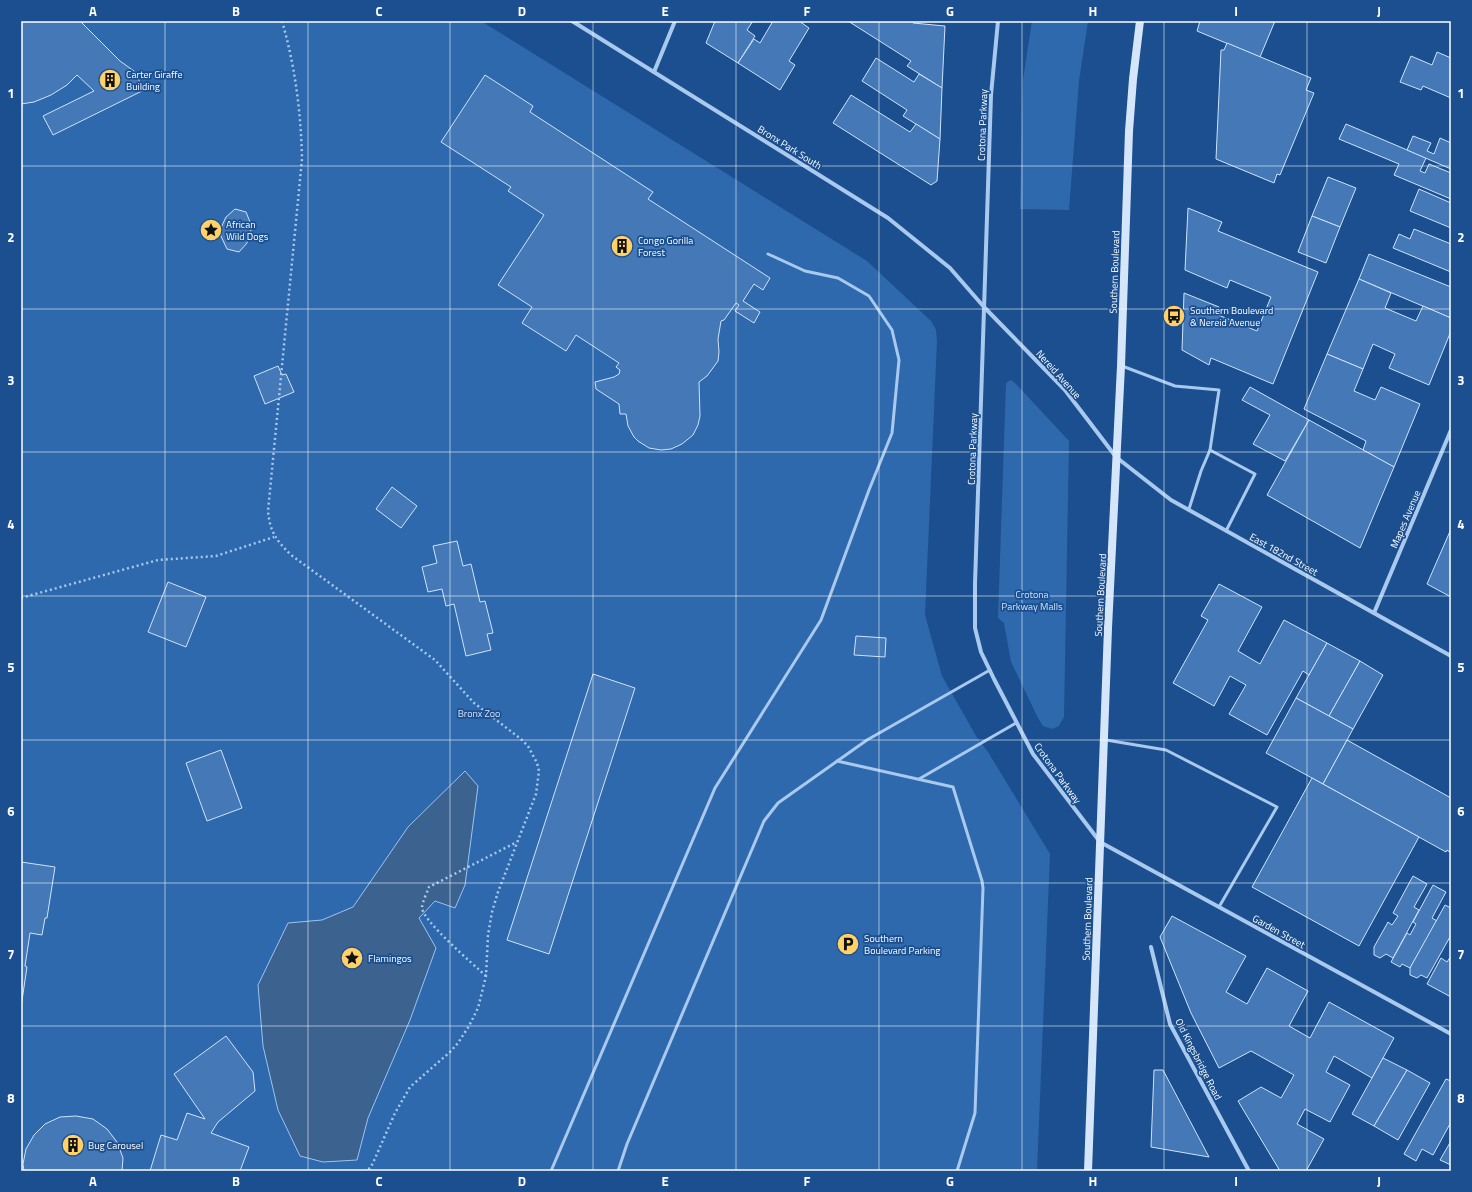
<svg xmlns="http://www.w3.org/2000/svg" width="1472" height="1192" viewBox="0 0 1472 1192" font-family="'Titillium Web',sans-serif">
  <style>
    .green { fill: #2e69ad }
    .water { fill: #3c6290; stroke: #9cc4f0 }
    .building { fill: #4478b7; stroke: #cfe3fa }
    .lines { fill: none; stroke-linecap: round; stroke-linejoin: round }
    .path { stroke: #a9c9ee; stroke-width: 2.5; stroke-dasharray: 2 3; stroke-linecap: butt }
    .lane { stroke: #a9c9ee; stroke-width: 3 }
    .street { stroke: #a9c9ee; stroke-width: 4 }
    .secondary { stroke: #d6e6fa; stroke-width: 8 }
    .grid { fill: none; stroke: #fff; stroke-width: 1; stroke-opacity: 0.55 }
    .labels { text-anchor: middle; stroke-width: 3.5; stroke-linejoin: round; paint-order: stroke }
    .poi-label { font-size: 10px; fill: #fff; stroke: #1b4f8f; text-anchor: start }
    .street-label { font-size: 10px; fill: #fff; stroke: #1b4f8f }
    .park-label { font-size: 10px; fill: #cfe3fa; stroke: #1b4f8f }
    .neatline { fill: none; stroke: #fff; stroke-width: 1.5 }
    .grid-label { font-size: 13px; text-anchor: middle; font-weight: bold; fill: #fff }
  </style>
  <rect width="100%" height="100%" fill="#1b4f8f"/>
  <!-- green -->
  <g class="green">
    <path d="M21 21H481L867 261 931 321 936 330 937 341 925 615 942 676 976 736 988 752 1050 854 1037 1171H21Z"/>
    <path d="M1032 21H1088L1079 81 1069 210 1020 209 1023 80Z"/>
    <path d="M1011 380 1016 384 1069 441 1064 717 1059 726 1052 729 1043 726 1038 718 1011 662 1004 623 998 618 1006 383Z"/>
  </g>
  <!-- water -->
  <path class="water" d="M465 771 478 786 465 885 455 908 435 901 419 918 436 948 410 1020 368 1118 357 1160 323 1162 300 1156 278 1110 263 1046 258 985 288 923 322 920 353 907 408 827Z"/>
  <!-- building -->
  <g class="building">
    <path d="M21 21H80L120 61 134 71 144 90 53 135 43 116 94 91 77 75 67 85 51 95 34 102 21 104Z"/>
    <path d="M715 21H753L747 30 755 36 738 63 706 43Z"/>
    <path d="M773 21H799L809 28 789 61 795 65 780 90 738 63 754 39 760 43Z"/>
    <path d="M848 21H914L913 23 945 26 942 88 907 66 911 61Z"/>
    <path d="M1200 21H1275L1260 57 1197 31Z"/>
    <path d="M1227 43 1311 78 1306 90 1314 93 1280 175 1277 174 1274 183 1216 159 1221 50H1224Z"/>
    <path d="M1437 52 1451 58V98L1423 86 1421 90 1400 82 1411 56 1432 65Z"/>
    <path d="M876 58 914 82 919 74 942 88 940 139 903 116 907 110 862 81Z"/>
    <path d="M485 75 533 106 530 112 653 192 648 199 770 278 763 290 754 284 743 301 760 312 754 323 735 311 739 305 736 303 724 320 721 321 718 339 719 352 718 361 707 376 699 382 700 416 698 425 693 435 682 444 671 449 661 450 649 448 638 441 634 437 628 426 626 414H620L619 404 596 389 595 382 614 377 619 374 620 370 616 367 619 363 576 335 566 351 522 323 532 307 498 285 544 215 508 191 511 187 441 142Z"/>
    <path d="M851 95 910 132 916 124 940 139 937 181 931 185 833 123Z"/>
    <path d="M1346 124 1426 158 1420 171 1425 173 1429 164 1451 173V199L1394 175 1399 164 1339 139Z"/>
    <path d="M1413 136 1431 143 1427 151 1434 154 1440 138 1451 143V169L1407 150Z"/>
    <path d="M1328 177 1356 188 1340 227 1312 216Z"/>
    <path d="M1419 189 1451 203V228L1410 211Z"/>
    <path d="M1188 208 1222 222 1218 231 1318 272 1273 384 1211 358 1209 365 1182 350 1184 293 1219 307 1216 314 1257 331 1271 297 1230 280 1227 288 1185 270Z"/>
    <path d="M235 209 246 212 252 227 247 243 239 252 227 249 219 232 226 217Z"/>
    <path d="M1312 216 1340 227 1326 263 1298 252Z"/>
    <path d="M1414 229 1451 244V272L1393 248 1399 234 1410 239Z"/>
    <path d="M1369 254 1451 287V318L1359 279Z"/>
    <path d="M1359 279 1391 293 1385 308 1416 321 1423 306 1451 318V331L1429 385 1389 368 1395 354 1373 344 1363 369 1327 354Z"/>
    <path d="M1327 354 1363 369 1354 391 1375 400 1381 387 1420 404 1394 467 1363 450 1366 441 1304 409Z"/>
    <path d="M278 366 282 375 286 374 294 392 265 404 254 376Z"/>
    <path d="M1250 387 1309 420 1285 461 1253 444 1270 415 1242 400Z"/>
    <path d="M1309 420 1394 467 1360 548 1267 495Z"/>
    <path d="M392 487 417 506 401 528 376 509Z"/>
    <path d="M1451 529V597L1427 584Z"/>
    <path d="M457 541 463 566 471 564 480 602 485 601 493 633 487 634 491 650 466 656 454 604 446 606 442 589 428 592 422 567 437 563 433 546Z"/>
    <path d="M168 582 206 597 186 647 148 632Z"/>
    <path d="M1219 584 1262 607 1238 651 1260 664 1284 620 1327 643 1309 675 1303 671 1267 735 1229 714 1246 685 1230 676 1214 706 1173 683 1208 620 1201 616Z"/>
    <path d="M856 636 886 638 885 657 854 655Z"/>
    <path d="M1327 643 1360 661 1329 716 1296 698Z"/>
    <path d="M1360 661 1383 675 1353 729 1329 716Z"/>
    <path d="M593 674 635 688 549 954 507 940Z"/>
    <path d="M1296 698 1353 729 1323 784 1266 753Z"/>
    <path d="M1347 740 1451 798V853L1447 850 1446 852 1323 784Z"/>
    <path d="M221 750 242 808 207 821 186 763Z"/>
    <path d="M1312 778 1419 837 1359 946 1252 887Z"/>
    <path d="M21 862 55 867 47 918H45L42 935 30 933 25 966 27 967 21 1007Z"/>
    <path d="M1413 876 1427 884 1414 907 1419 910 1393 958 1386 954 1380 958 1374 955V947L1388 922 1392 925 1398 916 1393 913Z"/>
    <path d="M1433 885 1446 892 1432 918 1437 921 1410 968 1402 964 1400 967 1391 962 1407 933 1410 935 1416 924 1413 922Z"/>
    <path d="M1445 905 1451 908V935L1427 978 1421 975 1417 978 1410 975V968Z"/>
    <path d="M1172 916 1246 956 1226 992 1247 1004 1267 968 1308 991 1289 1026 1310 1038 1329 1002 1394 1038 1372 1078 1334 1056 1326 1072 1350 1085 1330 1122 1305 1109 1297 1124 1324 1139 1306 1171H1280L1238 1101 1261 1087 1281 1098 1294 1075 1251 1051 1219 1068 1191 1013 1160 937Z"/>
    <path d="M1451 956V997L1427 984 1441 958 1447 962Z"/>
    <path d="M226 1036 253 1072 255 1091 218 1122 211 1133 249 1147 240 1171H150L161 1135 177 1140 187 1113 205 1119 174 1074Z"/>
    <path d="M1383 1058 1407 1070 1374 1126 1352 1114Z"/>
    <path d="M1154 1070H1163L1209 1157 1151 1147Z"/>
    <path d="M1407 1070 1430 1083 1398 1140 1374 1126Z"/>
    <path d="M1446 1079 1451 1081V1122L1433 1155 1422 1149 1416 1161 1404 1154Z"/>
    <path d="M76 1116 93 1119 107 1129 117 1142 123 1158 122 1171H24L23 1164 26 1149 34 1135 45 1124 60 1117Z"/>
    <path d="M1451 1141V1165L1440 1160Z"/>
  </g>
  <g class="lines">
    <!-- path -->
    <g class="path">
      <path d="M282 21C295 66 301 112 302 159L268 511C270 532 276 540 291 555L435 660 474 703 521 739 528 746 537 763 539 771 536 794 498 892 492 912 488 935 486 976 478 1008 469 1026 458 1043 450 1052 410 1087 395 1113 373 1163 370 1168 365 1171"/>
      <path d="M21 598 158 560 216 556 274 537"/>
      <path d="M486 976C474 965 423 921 422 908 422 902 427 893 429 887L517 842"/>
    </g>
    <!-- lane -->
    <g class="lane">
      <path d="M1122 366 1175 386 1219 390 1210 450 1201 471 1189 509"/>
      <path d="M1210 450 1255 474 1226 531"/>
      <path d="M1106 740 1166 750 1277 807 1219 907"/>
      <path d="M837 761 953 787 982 881 983 888 975 1113 957 1171"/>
      <path d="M919 779 1016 723"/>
      <path d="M551 1171 715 788 821 620 869 490 892 433 899 360 892 330 869 296 838 278 805 271 768 254"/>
      <path d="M618 1171 627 1144 764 821 778 803 867 740 990 670"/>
    </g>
    <!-- street -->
    <g class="street">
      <path d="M572 21 888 218 950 268 984 307 1065 390 1116 457 1171 500 1451 656"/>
      <path d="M998 21 991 95 975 584V628L981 652 994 679 1033 754 1100 842 1451 1034"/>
      <path d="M654 72 675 21"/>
      <path d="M1374 613 1451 430"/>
      <path d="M1151 947 1170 1024 1249 1171"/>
    </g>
    <!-- secondary -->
    <path class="secondary" d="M1088 1171 1108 628 1121 366 1129 131 1133 79 1140 21"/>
  </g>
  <!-- grid -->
  <path class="grid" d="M165 21V1171M308 21V1171M450 21V1171M593 21V1171M736 21V1171M879 21V1171M1022 21V1171M1164 21V1171M1307 21V1171M21 166H1451M21 309H1451M21 452H1451M21 596H1451M21 740H1451M21 883H1451M21 1026H1451"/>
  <!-- icons -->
  <defs>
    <g id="building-disc" transform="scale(1.15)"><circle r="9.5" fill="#ffd166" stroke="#1b4f8f"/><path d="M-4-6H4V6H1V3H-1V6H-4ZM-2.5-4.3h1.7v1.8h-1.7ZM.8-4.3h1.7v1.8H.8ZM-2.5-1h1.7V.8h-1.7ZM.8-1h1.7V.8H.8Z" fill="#111"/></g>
    <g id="sight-disc" transform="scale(1.15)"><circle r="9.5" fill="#ffd166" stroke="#1b4f8f"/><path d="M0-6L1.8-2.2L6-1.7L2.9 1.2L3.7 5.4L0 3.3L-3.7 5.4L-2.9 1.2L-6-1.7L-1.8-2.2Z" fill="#111"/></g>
    <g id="bus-disc" transform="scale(1.15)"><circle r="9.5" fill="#ffd166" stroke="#1b4f8f"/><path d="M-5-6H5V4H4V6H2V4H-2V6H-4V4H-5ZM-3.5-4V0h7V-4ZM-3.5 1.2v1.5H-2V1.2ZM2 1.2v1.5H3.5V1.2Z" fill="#111"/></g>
    <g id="parking-disc" transform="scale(1.15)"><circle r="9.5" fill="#ffd166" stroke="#1b4f8f"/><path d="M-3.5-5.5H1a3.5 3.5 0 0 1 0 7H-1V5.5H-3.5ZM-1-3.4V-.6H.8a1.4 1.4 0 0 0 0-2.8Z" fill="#111"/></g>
  </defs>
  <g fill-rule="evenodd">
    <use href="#building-disc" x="110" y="80"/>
    <use href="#sight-disc" x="211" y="230"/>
    <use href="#building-disc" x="622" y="246"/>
    <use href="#bus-disc" x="1174" y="316"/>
    <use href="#parking-disc" x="848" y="944"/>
    <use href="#sight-disc" x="352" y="958"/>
    <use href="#building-disc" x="73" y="1145"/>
  </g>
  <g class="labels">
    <!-- poi labels -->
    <g class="poi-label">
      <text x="126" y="78">Carter Giraffe<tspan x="126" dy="12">Building</tspan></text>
      <text x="226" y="228">African<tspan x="226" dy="12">Wild Dogs</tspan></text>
      <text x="638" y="244">Congo Gorilla<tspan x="638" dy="12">Forest</tspan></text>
      <text x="1190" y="314">Southern Boulevard<tspan x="1190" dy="12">&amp; Nereid Avenue</tspan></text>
      <text x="864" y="942">Southern<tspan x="864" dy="12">Boulevard Parking</tspan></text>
      <text x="368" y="962">Flamingos</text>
      <text x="88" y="1149">Bug Carousel</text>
    </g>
    <!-- street labels -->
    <g class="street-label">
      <text transform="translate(982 125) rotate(-88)" y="4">Crotona Parkway</text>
      <text transform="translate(790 147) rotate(32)" y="4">Bronx Park South</text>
      <text transform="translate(1114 272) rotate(-88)" y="4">Southern Boulevard</text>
      <text transform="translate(1059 374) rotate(48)" y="4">Nereid Avenue</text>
      <text transform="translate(972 449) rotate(-88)" y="4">Crotona Parkway</text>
      <text transform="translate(1405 519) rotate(-67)" y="4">Mapes Avenue</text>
      <text transform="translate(1284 554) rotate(29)" y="4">East 182nd Street</text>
      <text transform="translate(1100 595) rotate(-87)" y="4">Southern Boulevard</text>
      <text transform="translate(1058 773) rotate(54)" y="4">Crotona Parkway</text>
      <text transform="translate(1087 919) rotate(-88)" y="4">Southern Boulevard</text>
      <text transform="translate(1279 931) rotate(29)" y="4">Garden Street</text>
      <text transform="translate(1199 1059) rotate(63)" y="4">Old Kingsbridge Road</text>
    </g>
    <!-- park labels -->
    <g class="park-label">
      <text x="1032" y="598">Crotona<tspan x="1032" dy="12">Parkway Malls</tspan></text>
      <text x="479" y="717">Bronx Zoo</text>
    </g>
  </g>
  <!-- border -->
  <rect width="1472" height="1192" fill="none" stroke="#1b4f8f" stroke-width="44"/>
  <rect x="22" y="22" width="1428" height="1148" class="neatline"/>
  <g class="grid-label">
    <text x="93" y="16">A</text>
    <text x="236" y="16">B</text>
    <text x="379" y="16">C</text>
    <text x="522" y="16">D</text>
    <text x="665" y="16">E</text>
    <text x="807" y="16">F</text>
    <text x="950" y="16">G</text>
    <text x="1093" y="16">H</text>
    <text x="1236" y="16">I</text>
    <text x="1379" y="16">J</text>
    <text x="11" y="98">1</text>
    <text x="1461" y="98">1</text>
    <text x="11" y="242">2</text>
    <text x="1461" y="242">2</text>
    <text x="11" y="385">3</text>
    <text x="1461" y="385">3</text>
    <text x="11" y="529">4</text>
    <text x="1461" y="529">4</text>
    <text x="11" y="672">5</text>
    <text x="1461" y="672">5</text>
    <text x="11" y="816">6</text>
    <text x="1461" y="816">6</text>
    <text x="11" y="959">7</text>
    <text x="1461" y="959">7</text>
    <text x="11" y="1103">8</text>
    <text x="1461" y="1103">8</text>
    <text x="93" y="1186">A</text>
    <text x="236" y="1186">B</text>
    <text x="379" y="1186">C</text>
    <text x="522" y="1186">D</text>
    <text x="665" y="1186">E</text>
    <text x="807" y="1186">F</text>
    <text x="950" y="1186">G</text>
    <text x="1093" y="1186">H</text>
    <text x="1236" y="1186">I</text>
    <text x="1379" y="1186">J</text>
  </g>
</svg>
